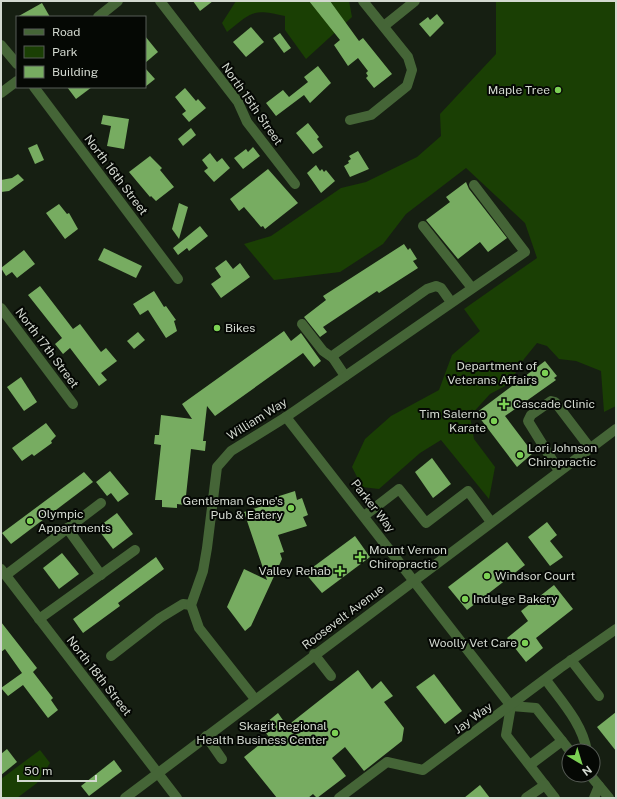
<svg xmlns="http://www.w3.org/2000/svg" width="617" height="799" viewBox="0 0 617 799" font-family="'Public Sans',sans-serif">
  <style>
    .green { fill: #1a3f04 }
    .building { fill: #77ac61 }
    .lines { fill: none; stroke-linecap: round; stroke-linejoin: round }
    .minor { stroke: #456537; stroke-width: 10 }
    .poi-dot { fill: #7cd154; stroke: #050804; stroke-width: 1.5 }
    .labels { text-anchor: middle; stroke-width: 4; stroke-linejoin: round; paint-order: stroke }
    .poi-label { font-size: 12px; fill: #d3d9d0; stroke: #050804; text-anchor: end }
    .street-label { font-size: 12px; fill: #d3d9d0; stroke: #050804 }
  </style>
  <rect width="100%" height="100%" fill="#161f12"/>
  <!-- green -->
  <g class="green">
    <path d="M236 1H349L352 17 306 59 285 30V16C252 8 252 12 227 32L222 23Z"/>
    <path d="M496 1H616V406L604 412 601 371 576 361 559 359 547 346 537 343 524 359 509 384 490 394 470 416 474 439 495 467 489 499 441 440 420 453 379 489 362 487 352 467 365 439 391 416 439 390 452 355 480 331 464 309 537 258 525 223 466 168 406 214 383 244 340 272 274 280 244 244 271 236 341 188 366 182 417 157 441 136 440 114 496 54Z"/>
    <path d="M40 750 50 763 37 783 17 798H1V779Z"/>
  </g>
  <!-- building -->
  <g class="building">
    <path d="M193 1H213L200 11Z"/>
    <path d="M309 1H330L359 41 363 38 392 74 374 88 366 78 368 76 366 73 368 71 358 58 348 66 334 45 340 40Z"/>
    <path d="M42 3 50 17H17Z"/>
    <path d="M437 14 444 23 430 37 419 24 428 17 430 20Z"/>
    <path d="M251 27 264 42 246 57 233 42Z"/>
    <path d="M280 33 291 48 284 53 273 38Z"/>
    <path d="M145 36 158 52 145 63Z"/>
    <path d="M318 66 331 83 310 103 304 95 276 116 266 103 283 90 289 97 308 82 304 77Z"/>
    <path d="M145 68 155 79 145 87Z"/>
    <path d="M67 87H92L76 99Z"/>
    <path d="M185 88 196 101 198 99 206 108 189 122 182 114 186 111 175 97Z"/>
    <path d="M103 115 129 119 124 149 107 146 111 126 101 124Z"/>
    <path d="M308 123 319 137 317 139 323 147 313 154 296 133Z"/>
    <path d="M191 128 196 135 183 146 178 139Z"/>
    <path d="M37 144 44 160 35 164 28 148Z"/>
    <path d="M253 147 260 156 243 169 234 158 246 149 248 152Z"/>
    <path d="M358 151 369 169 350 177 344 166 349 163 348 161 351 159 349 156Z"/>
    <path d="M210 153 217 162 222 158 230 168 214 182 204 171 208 168 202 160Z"/>
    <path d="M150 156 162 168 160 170 174 187 156 201 151 196 150 197 129 172Z"/>
    <path d="M316 165 320 171 322 169 324 172 326 170 335 181 321 193 307 173Z"/>
    <path d="M268 169 298 203 265 229 263 226 261 227 244 207 239 211 230 199Z"/>
    <path d="M18 174 24 180 9 191 1 192V180L12 178Z"/>
    <path d="M466 182 469 189 507 238 488 252 480 242 458 259 426 220 450 202 446 197Z"/>
    <path d="M179 203 188 207 179 239 172 229Z"/>
    <path d="M59 204 67 214 69 213 78 229 65 239 46 213Z"/>
    <path d="M200 226 208 236 189 251 187 248 178 255 173 248Z"/>
    <path d="M404 244 408 250 410 248 417 259 413 261 418 268 379 293 377 291 323 327 327 332 320 337 304 317 326 300 323 296Z"/>
    <path d="M104 248 142 266 136 278 98 260Z"/>
    <path d="M24 250 35 264 17 278 12 272 6 276 1 268Z"/>
    <path d="M226 260 233 269 240 263 250 277 221 298 211 284 221 277 215 268Z"/>
    <path d="M40 286 73 329 80 324 101 352 106 348 117 361 101 373 107 380 99 386 70 348 63 354 55 344 62 338 28 295Z"/>
    <path d="M154 291 164 307 166 306 176 320 174 321 177 331 166 338 148 310 140 315 133 304Z"/>
    <path d="M284 331 291 341 301 333 321 361 314 367 303 353 215 416 207 406 203 441H206L205 451 191 449 185 505 177 504V508L162 507V500H155L161 445 154 444 155 435H159L161 415 192 419 182 404Z"/>
    <path d="M138 332 145 340 134 349 127 341Z"/>
    <path d="M545 361 557 376 554 378 556 380 505 416 533 453 517 467 476 413Z"/>
    <path d="M21 377 37 402 24 411 7 387Z"/>
    <path d="M46 423 56 436 51 441 52 443 34 456 32 454 22 461 12 448Z"/>
    <path d="M432 458 451 484 433 498 415 472Z"/>
    <path d="M110 471 129 494 118 502 111 493 107 496 96 482Z"/>
    <path d="M84 472 93 482 11 544 2 533Z"/>
    <path d="M295 491 297 500 302 498 308 515 303 517 307 526 278 535 284 552 280 553 282 559 251 626 245 631 227 607 244 569 267 580 244 512 274 502 273 498Z"/>
    <path d="M117 513 133 534 113 549 97 528Z"/>
    <path d="M547 522 557 535 550 541 563 557 550 566 528 537Z"/>
    <path d="M355 536 370 557 322 593 305 573Z"/>
    <path d="M507 542 525 565 467 610 448 587Z"/>
    <path d="M62 553 79 574 59 589 43 568Z"/>
    <path d="M156 557 164 569 118 603 120 606 83 633 73 619Z"/>
    <path d="M554 585 573 609 536 638 543 648 526 662 507 638 528 621 521 611Z"/>
    <path d="M1 622 37 668 33 672 53 698 51 700 58 710 48 718 23 685 8 696 1 688 22 673 5 649 1 652Z"/>
    <path d="M358 670 372 689 381 681 393 696 384 702 404 728 402 741 364 771 345 747 332 758 346 776 317 798 313 794 308 798H277L244 757 269 737 261 727 278 713 287 726Z"/>
    <path d="M434 674 462 711 445 724 416 687Z"/>
    <path d="M616 712V751L597 727Z"/>
    <path d="M7 749 17 762 1 775V754Z"/>
    <path d="M114 760 122 771 89 796 81 786Z"/>
    <path d="M480 785 490 798H464Z"/>
  </g>
  <g class="lines">
    <!-- minor -->
    <g class="minor">
      <path d="M160 1 238 102 247 122 295 184"/>
      <path d="M98 17 118 1"/>
      <path d="M384 26 415 1"/>
      <path d="M1 45 17 64"/>
      <path d="M34 87 178 279"/>
      <path d="M1 93 17 81"/>
      <path d="M350 120 371 115 407 86 412 70 408 57 363 1"/>
      <path d="M423 226 472 288"/>
      <path d="M1 308 73 404"/>
      <path d="M302 324 323 351 333 358"/>
      <path d="M345 376 333 358 335 354 427 289 436 286 441 288 451 302"/>
      <path d="M286 417 511 706 536 708 570 751"/>
      <path d="M559 471 528 421 531 415 551 401 555 402 590 448"/>
      <path d="M364 516 399 489 426 523 468 491 491 522"/>
      <path d="M67 528 101 575"/>
      <path d="M1 569 177 798"/>
      <path d="M6 575 101 503"/>
      <path d="M39 619 135 550"/>
      <path d="M314 654 331 676"/>
      <path d="M111 656 160 618 183 604 191 605"/>
      <path d="M571 660 599 696"/>
      <path d="M546 680C562 702 582 723 587 751"/>
      <path d="M255 699 199 628 191 605 203 571 207 548 217 467 231 451 286 417 525 252 474 185"/>
      <path d="M511 706 506 735 555 798"/>
      <path d="M206 736 222 759"/>
      <path d="M530 765 562 741"/>
      <path d="M590 775 609 798"/>
      <path d="M125 798 616 429"/>
      <path d="M339 798 387 762 423 770 560 668 616 629"/>
      <path d="M526 798 545 785"/>
      <path d="M594 798 599 786"/>
    </g>
  </g>
  <!-- markers -->
  <g class="poi-dot">
    <circle cx="558" cy="90" r="4"/>
    <circle cx="217" cy="328" r="4"/>
    <circle cx="545" cy="373" r="4"/>
    <path d="M502 398h4v4h4v4h-4v4h-4v-4h-4v-4h4z"/>
    <circle cx="494" cy="421" r="4"/>
    <circle cx="520" cy="455" r="4"/>
    <circle cx="291" cy="508" r="4"/>
    <circle cx="30" cy="521" r="4"/>
    <path d="M358 551h4v4h4v4h-4v4h-4v-4h-4v-4h4z"/>
    <path d="M338 565h4v4h4v4h-4v4h-4v-4h-4v-4h4z"/>
    <circle cx="487" cy="576" r="4"/>
    <circle cx="465" cy="599" r="4"/>
    <circle cx="525" cy="643" r="4"/>
    <circle cx="335" cy="733" r="4"/>
  </g>
  <g class="labels">
    <!-- poi labels -->
    <g class="poi-label">
      <text x="550" y="94">Maple Tree</text>
      <text x="225" y="332" text-anchor="start">Bikes</text>
      <text x="537" y="370">Department of<tspan x="537" dy="14">Veterans Affairs</tspan></text>
      <text x="513" y="408" text-anchor="start">Cascade Clinic</text>
      <text x="486" y="418">Tim Salerno<tspan x="486" dy="14">Karate</tspan></text>
      <text x="528" y="452" text-anchor="start">Lori Johnson<tspan x="528" dy="14">Chiropractic</tspan></text>
      <text x="283" y="505">Gentleman Gene's<tspan x="283" dy="14">Pub &amp; Eatery</tspan></text>
      <text x="38" y="518" text-anchor="start">Olympic<tspan x="38" dy="14">Appartments</tspan></text>
      <text x="369" y="554" text-anchor="start">Mount Vernon<tspan x="369" dy="14">Chiropractic</tspan></text>
      <text x="331" y="575">Valley Rehab</text>
      <text x="495" y="580" text-anchor="start">Windsor Court</text>
      <text x="473" y="603" text-anchor="start">Indulge Bakery</text>
      <text x="517" y="647">Woolly Vet Care</text>
      <text x="327" y="730">Skagit Regional<tspan x="327" dy="14">Health Business Center</tspan></text>
    </g>
    <!-- street labels -->
    <g class="street-label">
      <text transform="translate(252 104) rotate(55)" y="4">North 15th Street</text>
      <text transform="translate(116 175) rotate(53)" y="4">North 16th Street</text>
      <text transform="translate(47 348) rotate(53)" y="4">North 17th Street</text>
      <text transform="translate(257 419) rotate(-32)" y="4">William Way</text>
      <text transform="translate(373 506) rotate(52)" y="4">Parker Way</text>
      <text transform="translate(343 617) rotate(-37)" y="4">Roosevelt Avenue</text>
      <text transform="translate(99 676) rotate(52)" y="4">North 18th Street</text>
      <text transform="translate(473 718) rotate(-36)" y="4">Jay Way</text>
    </g>
  </g>
  <!-- border -->
  <rect width="617" height="799" fill="none" stroke="#d3d9d0" stroke-width="4"/>
  <!-- legend -->
  <rect x="16" y="16" width="130" height="72" fill="#050804" stroke="#575c56"/>
  <rect x="24" y="29" width="20" height="6" fill="#456537" stroke="#575c56"/>
  <text x="52" y="36" font-size="12" fill="#d3d9d0">Road</text>
  <rect x="24" y="46" width="20" height="12" fill="#1a3f04" stroke="#575c56"/>
  <text x="52" y="56" font-size="12" fill="#d3d9d0">Park</text>
  <rect x="24" y="66" width="20" height="12" fill="#77ac61" stroke="#575c56"/>
  <text x="52" y="76" font-size="12" fill="#d3d9d0">Building</text>
  <!-- north arrow -->
  <g transform="translate(581 763) rotate(142)"><circle r="19" fill="#050804" stroke="#575c56"/>
  <path d="M0-3L7 15L0 10L-7 15Z" fill="#7cd154"/>
  <text y="-6" font-size="11" font-weight="bold" text-anchor="middle" fill="#d3d9d0">N</text>
  </g>
  <!-- scale -->
  <path d="M18 775v6h78v-6" fill="none" stroke="#d3d9d0" stroke-width="2"/>
  <text x="24" y="775" font-size="12" fill="#d3d9d0" stroke="#050804" stroke-width="3" paint-order="stroke">50 m</text>
</svg>
